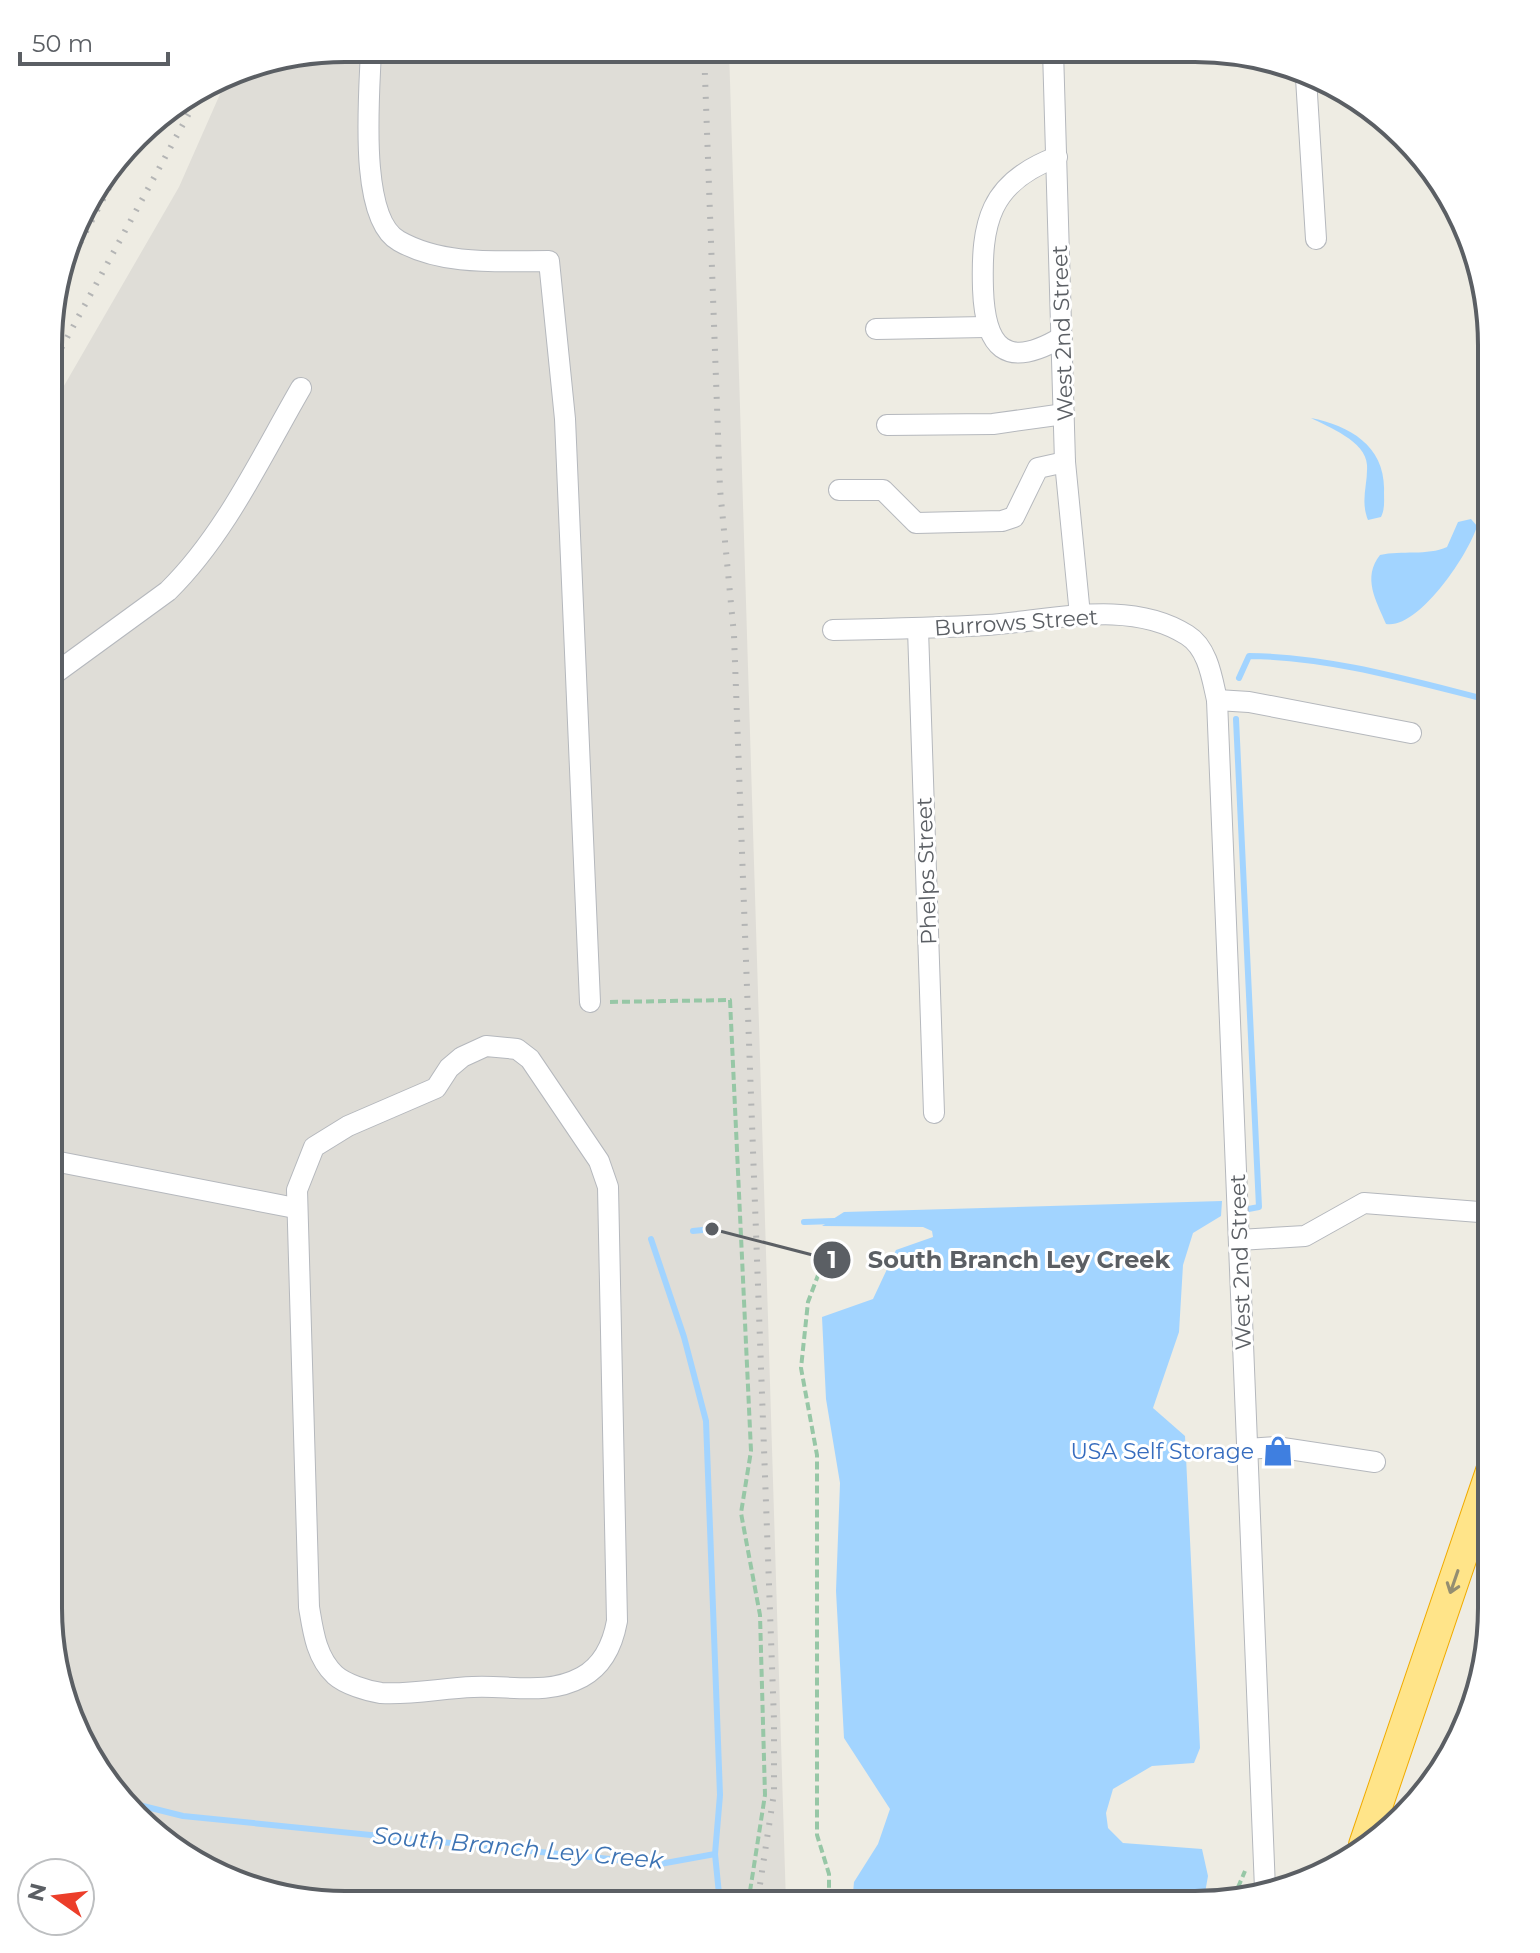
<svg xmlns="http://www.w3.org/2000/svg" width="1540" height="1953" viewBox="0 0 1540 1953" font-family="Montserrat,sans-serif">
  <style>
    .industrial { fill: #dfddd7 }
    .water { fill: #a2d4ff }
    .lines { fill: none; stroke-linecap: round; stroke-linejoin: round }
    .stream { stroke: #a2d4ff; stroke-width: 6 }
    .minor-casing { stroke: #b5b8bd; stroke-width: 22 }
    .highway-casing { stroke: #f1ab00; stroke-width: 32 }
    .path { stroke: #97c7a6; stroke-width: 4; stroke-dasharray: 8 4; stroke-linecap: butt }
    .minor { stroke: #fff; stroke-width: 20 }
    .highway { stroke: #ffe489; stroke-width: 30 }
    .rail { stroke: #b4b5b5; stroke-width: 6; stroke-dasharray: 2 10; stroke-linecap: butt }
    .oneway { stroke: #948e71 }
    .labels { text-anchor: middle; stroke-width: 6; stroke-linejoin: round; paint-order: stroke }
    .street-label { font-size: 22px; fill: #5b5f64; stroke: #fff }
    .shop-label { font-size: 22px; fill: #366cbe; stroke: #fff; text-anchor: end }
    .water-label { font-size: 24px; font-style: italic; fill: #3d73b3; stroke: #fff }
    .rim { fill: none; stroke: #5b5f64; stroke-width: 4 }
    .leader { fill: none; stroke: #5b5f64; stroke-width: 3 }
    .callout-dot { fill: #5b5f64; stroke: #fff; stroke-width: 3 }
    .mark-label { font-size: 24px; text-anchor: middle; font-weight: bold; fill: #fff }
    .callout-label { font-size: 24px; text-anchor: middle; font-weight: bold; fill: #5b5f64; stroke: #fff; stroke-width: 6; stroke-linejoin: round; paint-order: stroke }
  </style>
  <rect width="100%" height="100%" fill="#eeece3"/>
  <!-- industrial -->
  <path class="industrial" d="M345 48 729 49 786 1904H325L249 1889 180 1855 88 1756 58 1684 48 1608 50 410 179 187 228 76 249 64Z"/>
  <!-- water -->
  <g class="water">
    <path d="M1311 418C1351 426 1386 447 1384 492 1384 501 1385 509 1381 517L1368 520C1360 500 1368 485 1367 465 1366 441 1328 427 1311 418Z"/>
    <path d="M1471 519 1477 526C1469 554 1418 630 1386 624 1376 600 1362 578 1380 555 1402 550 1427 556 1447 547L1458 522Z"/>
    <path d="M1222 1201 1221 1216 1193 1233 1183 1265 1179 1332 1153 1408 1185 1436 1200 1748 1194 1763 1152 1766 1113 1789 1106 1813 1108 1828 1123 1843 1202 1849 1208 1876 1203 1904H852L854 1882 878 1844 890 1809 844 1738 836 1591 840 1483 826 1399 822 1317 873 1299 896 1250 933 1237 932 1231 923 1227 822 1226 844 1212Z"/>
  </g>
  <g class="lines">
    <!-- stream -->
    <g class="stream">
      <path d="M1239 678 1249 656C1332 657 1412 681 1492 701"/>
      <path d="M1236 719 1259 1207 1243 1210"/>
      <path d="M804 1222 834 1221"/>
      <path d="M693 1231 712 1229"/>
      <path d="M131 1803 183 1816 660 1864 715 1854 720 1795 706 1421 684 1337 651 1239"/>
      <path d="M715 1854 720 1904"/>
    </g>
    <!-- minor casing -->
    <g class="minor-casing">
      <g id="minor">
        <path d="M371 48C370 90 357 218 399 241 443 266 499 261 549 261L565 419 590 1002"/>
        <path d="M1053 50 1065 462 1080 615"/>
        <path d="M1306 78 1316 239"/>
        <path d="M1057 157C989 182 981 223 983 289 985 347 1005 371 1062 337"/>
        <path d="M876 329 986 327"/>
        <path d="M887 425 993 424 1064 414"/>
        <path d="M839 490H883L916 523 1002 521 1014 517 1038 468 1065 462"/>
        <path d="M918 629 934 1113"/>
        <path d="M833 630C885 629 936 628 987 625 1050 621 1129 598 1187 635 1208 648 1212 678 1217 700L1265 1889"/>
        <path d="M50 677 168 591C225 535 261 457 301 388"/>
        <path d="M1217 700 1249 702 1411 733"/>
        <path d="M486 1046 517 1049 530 1059 599 1161 608 1187 617 1621C613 1643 604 1665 582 1677 547 1696 510 1685 473 1687 443 1688 411 1695 381 1693 367 1691 345 1684 335 1675 316 1657 313 1631 309 1607L297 1190 314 1147 348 1126 436 1088 449 1068 462 1057Z"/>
        <path d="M49 1160 295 1208"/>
        <path d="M1239 1240 1305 1236 1364 1203 1492 1213"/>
        <path d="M1247 1449 1276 1447 1375 1462"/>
      </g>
    </g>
    <!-- highway casing -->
    <g class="highway-casing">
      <path id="highway" d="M1364 1845 1491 1471"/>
    </g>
    <!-- path -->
    <g class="path">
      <path d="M610 1002 730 1000 751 1451 741 1513 760 1615 765 1795 748 1904"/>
      <path d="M823 1262 808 1302 801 1368 817 1455V1835L829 1874V1904"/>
      <path d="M1233 1899 1245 1871"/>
    </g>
    <!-- minor -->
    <use href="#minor" class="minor"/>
    <!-- highway -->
    <use href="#highway" class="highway"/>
    <!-- rail -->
    <g class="rail">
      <path d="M704 49 720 489 734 635 774 1720V1793L757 1904"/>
      <path d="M58 285 133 142"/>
      <path d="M50 369 200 93"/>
    </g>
  </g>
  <!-- one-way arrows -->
  <defs><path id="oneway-shaft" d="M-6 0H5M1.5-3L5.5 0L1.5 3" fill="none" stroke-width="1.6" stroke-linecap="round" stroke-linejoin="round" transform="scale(2)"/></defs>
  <use class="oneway" href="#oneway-shaft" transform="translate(1454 1582) rotate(109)"/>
  <!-- icons -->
  <defs>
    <g id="shop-bare" transform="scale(2.4)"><path d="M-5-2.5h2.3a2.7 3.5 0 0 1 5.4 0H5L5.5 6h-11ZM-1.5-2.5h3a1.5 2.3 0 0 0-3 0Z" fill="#3f7fe0" stroke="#fff" stroke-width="2.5" paint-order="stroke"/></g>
  </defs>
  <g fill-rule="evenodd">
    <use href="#shop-bare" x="1278" y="1451"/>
  </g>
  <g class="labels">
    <!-- street labels -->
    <g class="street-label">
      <text transform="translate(1062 333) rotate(-92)" y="8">West 2nd Street</text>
      <text transform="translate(1016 622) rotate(-4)" y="8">Burrows Street</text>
      <text transform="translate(926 871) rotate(-92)" y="8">Phelps Street</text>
      <text transform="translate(1240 1262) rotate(-92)" y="8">West 2nd Street</text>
    </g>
    <!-- shop labels -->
    <g class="shop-label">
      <text x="1254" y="1459">USA Self Storage</text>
    </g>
    <!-- water labels -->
    <g class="water-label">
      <text transform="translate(518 1848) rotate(5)" y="8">South Branch Ley Creek</text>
    </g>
  </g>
  <!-- crop -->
  <path d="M0 0H1540V1953H0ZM345 62H1195A283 283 0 0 1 1478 345V1608A283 283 0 0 1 1195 1891H345A283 283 0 0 1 62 1608V345A283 283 0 0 1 345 62Z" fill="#fff" fill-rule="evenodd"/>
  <path class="rim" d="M345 62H1195A283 283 0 0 1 1478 345V1608A283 283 0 0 1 1195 1891H345A283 283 0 0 1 62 1608V345A283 283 0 0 1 345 62Z"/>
  <!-- callouts -->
  <path class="leader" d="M712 1229L832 1260"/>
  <g class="callout-dot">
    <circle cx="712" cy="1229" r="8"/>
    <circle cx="832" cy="1260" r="20"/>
  </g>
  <g class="mark-label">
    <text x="832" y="1268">1</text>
  </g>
  <g class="callout-label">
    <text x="1019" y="1268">South Branch Ley Creek</text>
  </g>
  <!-- north arrow -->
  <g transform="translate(56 1897) rotate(284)"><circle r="38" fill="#ffffff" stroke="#bdbfc1" stroke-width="2"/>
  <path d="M0-6L14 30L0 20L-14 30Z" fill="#ec3e2a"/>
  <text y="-12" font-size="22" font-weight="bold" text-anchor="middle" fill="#5b5f64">N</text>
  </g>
  <!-- scale -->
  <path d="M20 52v12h148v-12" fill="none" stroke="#5b5f64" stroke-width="4"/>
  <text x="32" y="52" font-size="24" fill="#5b5f64" stroke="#ffffff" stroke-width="6" paint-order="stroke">50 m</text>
</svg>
